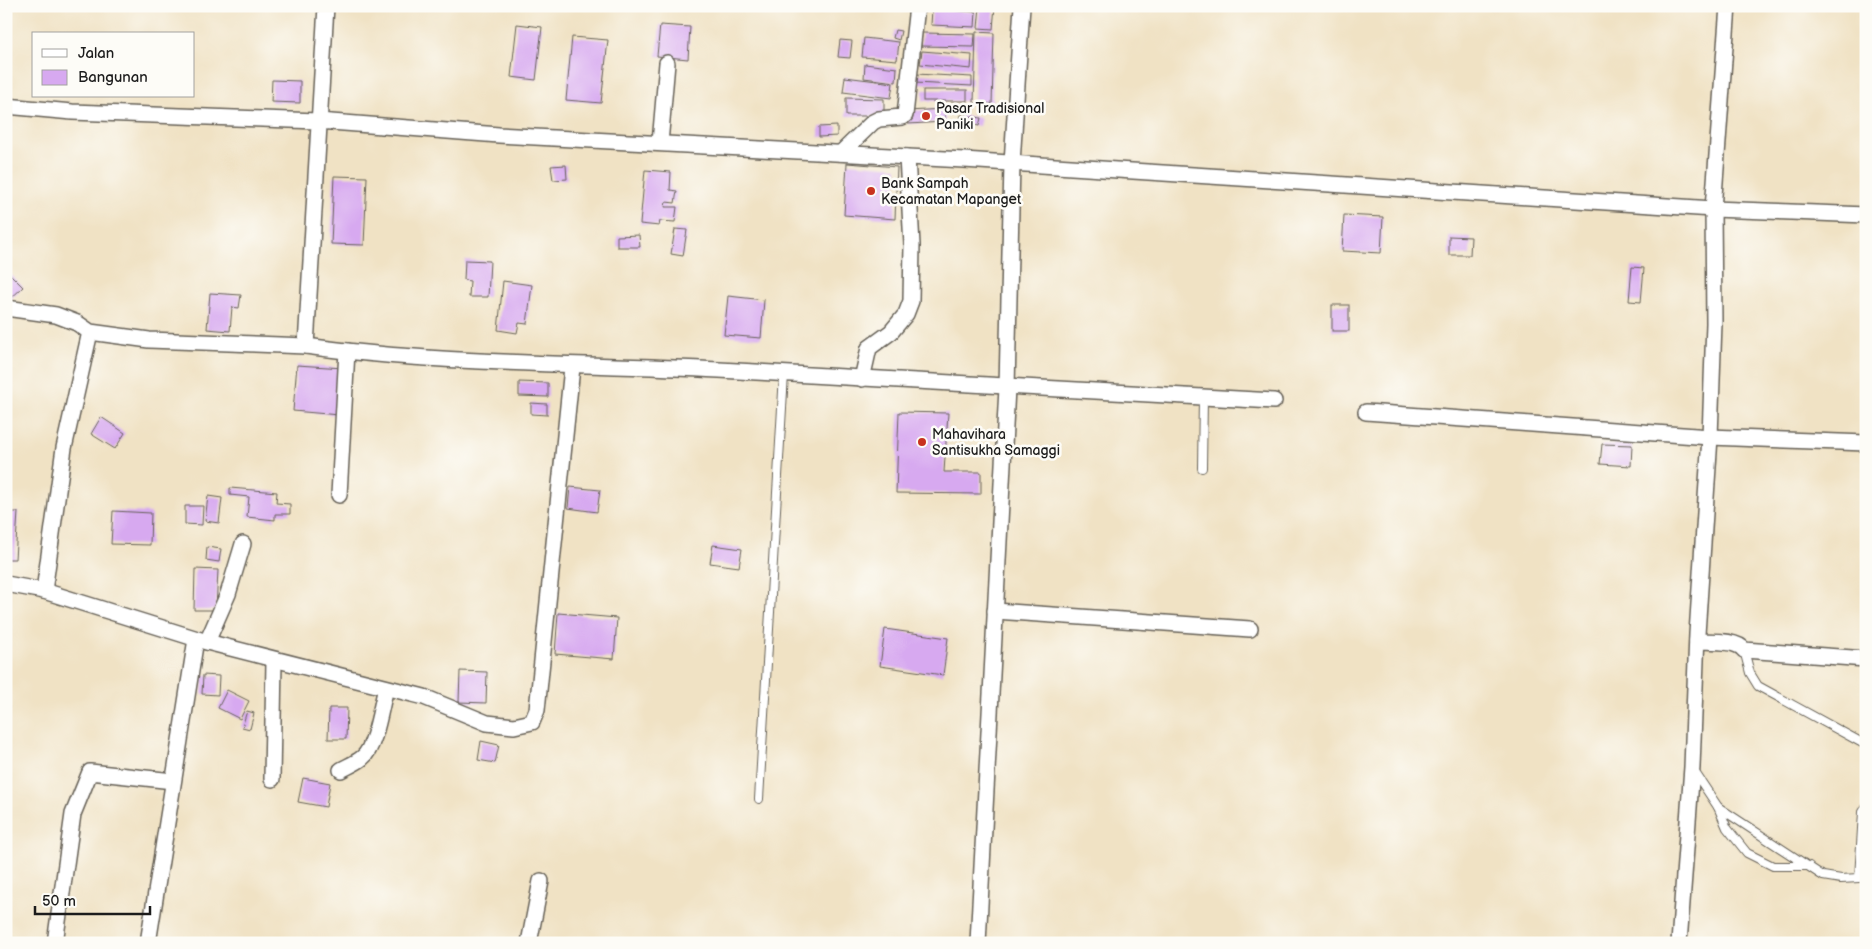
<svg xmlns="http://www.w3.org/2000/svg" width="1872" height="949" viewBox="0 0 1872 949" font-family="'Balsamiq Sans',sans-serif">
  <style>
    .building { fill: #d7a9f0 }
    .lines { fill: none; stroke-linecap: round; stroke-linejoin: round }
    .lane-casing { stroke: #666157; stroke-width: 10 }
    .street-casing { stroke: #666157; stroke-width: 18 }
    .lane { stroke: #fff; stroke-width: 8 }
    .street { stroke: #fff; stroke-width: 15 }
    .poi-dot { fill: #c8321e; stroke: #fdfcf7; stroke-width: 2 }
    .labels { text-anchor: middle; stroke-width: 5; stroke-linejoin: round; paint-order: stroke }
    .poi-label { font-size: 14px; fill: #1c1c1c; stroke: #fdfcf7; text-anchor: start }
  </style>
  <rect width="100%" height="100%" fill="#fdfcf7"/>
  <filter id="ink" filterUnits="userSpaceOnUse"><feTurbulence type="fractalNoise" baseFrequency=".02" numOctaves="2"/><feDisplacementMap in="SourceGraphic" scale="10" xChannelSelector="R" yChannelSelector="G"/><feConvolveMatrix kernelMatrix="1 2 1 2 8 2 1 2 1" color-interpolation-filters="sRGB"/></filter>
  <filter id="wash" filterUnits="userSpaceOnUse"><feTurbulence type="fractalNoise" baseFrequency=".0096" numOctaves="4" result="noise"/><feDisplacementMap in="SourceGraphic" scale="20" xChannelSelector="R" yChannelSelector="G"/><feGaussianBlur stdDeviation="1.12" result="paint"/><feColorMatrix in="noise" values="0 0 0 0 0 0 0 0 0 0 0 0 0 0 0 0 0 1.4 0 .05"/><feComposite in="paint" operator="in"/></filter>
  <g filter="url(#wash)">
    <rect width="100%" height="100%" fill="#f0e2c4"/>
    <g id="blocks">
      <!-- building -->
      <g class="building">
        <path d="M980 6H995L993 29 978 28Z"/>
        <path d="M932 9 976 12 975 27 931 25Z"/>
        <path d="M517 24 542 27 536 80 511 77Z"/>
        <path d="M660 25 690 27 688 59 657 56Z"/>
        <path d="M895 30 901 31 899 40 893 38Z"/>
        <path d="M976 32 994 33 992 104 974 103Z"/>
        <path d="M922 33 975 34 974 47 921 46Z"/>
        <path d="M572 37 608 40 601 103 566 100Z"/>
        <path d="M864 38 899 42 897 60 862 57Z"/>
        <path d="M840 40 852 41 850 58 838 57Z"/>
        <path d="M922 51 972 55 971 69 920 64Z"/>
        <path d="M865 64 897 68 896 82 864 78Z"/>
        <path d="M916 74 972 77V86L915 83Z"/>
        <path d="M845 77 893 83 891 98 843 92Z"/>
        <path d="M272 80 300 81V103L271 102Z"/>
        <rect x="923" y="90" width="44" height="11"/>
        <path d="M846 98 884 99V116H846Z"/>
        <path d="M945 109V122L908 124 907 111Z"/>
        <path d="M961 115 981 118 979 126 960 122Z"/>
        <path d="M837 126V136L819 137V127Z"/>
        <path d="M847 163 897 167 895 219 844 215Z"/>
        <path d="M566 165 567 179 553 180 551 166Z"/>
        <path d="M645 170 671 172 670 190 677 191 675 203 666 202 665 207H677L675 222 660 221 659 226 640 224Z"/>
        <path d="M334 176 367 177 364 245 331 244Z"/>
        <path d="M1344 215 1383 217 1381 253 1342 251Z"/>
        <path d="M675 229 687 230 683 256 671 254Z"/>
        <path d="M639 235 640 247H617V236Z"/>
        <path d="M1449 236 1471 237 1470 255H1449Z"/>
        <path d="M465 260 490 261 488 297H469L470 281 464 280Z"/>
        <path d="M1632 267 1644 268 1641 302 1629 301Z"/>
        <path d="M6 270 23 287 7 302 6 301Z"/>
        <path d="M503 281 532 285 527 324 519 323 517 333 498 330Z"/>
        <path d="M210 293 241 295 239 308 232 307 230 331 207 329Z"/>
        <path d="M728 296 764 300 761 338 724 335Z"/>
        <rect x="1332" y="305" width="17" height="26"/>
        <path d="M297 365 343 368 339 415 293 411Z"/>
        <path d="M519 382 548 383V397L519 396Z"/>
        <path d="M531 403 547 404V415L531 414Z"/>
        <path d="M899 412 948 413 944 472H981V494L896 493Z"/>
        <path d="M101 417 125 433 115 449 91 434Z"/>
        <path d="M1602 444 1632 445 1631 466 1600 464Z"/>
        <path d="M570 487 600 490 597 512 568 508Z"/>
        <path d="M230 488 277 492 276 503 290 504V514H275V520L247 517 249 497 230 495Z"/>
        <path d="M208 496 222 498 219 523 205 521Z"/>
        <path d="M185 506H203L202 525 185 524Z"/>
        <path d="M113 511 151 513 150 545 111 544Z"/>
        <path d="M6 512H18L15 559H6Z"/>
        <path d="M713 545 742 549 739 567 710 563Z"/>
        <path d="M207 547 221 549 219 562 206 560Z"/>
        <path d="M195 569 218 570 216 610H194Z"/>
        <path d="M558 613 617 618 614 659 555 654Z"/>
        <path d="M885 629 948 638 943 675 880 666Z"/>
        <path d="M460 671 487 672 486 703 459 702Z"/>
        <path d="M203 675 219 676 218 695 202 694Z"/>
        <path d="M227 690 249 701 240 719 218 708Z"/>
        <path d="M329 708H347L346 739H328Z"/>
        <path d="M247 711 254 713 250 729 242 727Z"/>
        <path d="M481 741 499 745 495 763 478 760Z"/>
        <path d="M303 778 330 783 326 807 298 802Z"/>
      </g>
    </g>
  </g>
  <g filter="url(#ink)">
    <use href="#blocks" fill-opacity="0" stroke="#666157" stroke-width="1"/>
    <g class="lines">
      <!-- lane casing -->
      <g class="lane-casing">
        <g id="lane">
          <path d="M1202 468 1203 398"/>
          <path d="M1744 650 1750 673 1758 686 1866 745"/>
          <path d="M1694 771 1718 807 1727 828 1747 853 1773 866H1809"/>
          <path d="M759 799 784 374"/>
          <path d="M1718 807 1823 876 1841 879 1859 878 1863 812 1866 807"/>
        </g>
      </g>
      <!-- street casing -->
      <g class="street-casing">
        <g id="street">
          <path d="M6 106 72 112 318 121 499 135 964 160 1713 209 1866 215"/>
          <path d="M660 143 667 63"/>
          <path d="M841 153 873 122 879 119 902 117 905 115 917 6"/>
          <path d="M6 308 56 315 77 323 90 332 149 340 306 346 326 6"/>
          <path d="M90 332 64 448 44 591 207 642 424 697 487 723 514 726 532 722 537 710 572 367"/>
          <path d="M306 346C443 365 582 363 719 370 904 379 1089 392 1274 401"/>
          <path d="M862 379 869 348 891 332 906 314 911 301 912 245 907 157"/>
          <path d="M1366 412 1710 437 1866 443"/>
          <path d="M339 495 347 351"/>
          <path d="M6 584 44 591"/>
          <path d="M995 611 1250 629"/>
          <path d="M1697 641C1709 642 1736 639 1744 650L1866 659"/>
          <path d="M207 642 228 594 243 544"/>
          <path d="M341 770C348 766 356 763 362 758 376 747 381 705 386 688"/>
          <path d="M272 779 274 661"/>
          <path d="M55 943 73 814 90 772 173 781"/>
          <path d="M148 943 196 639"/>
          <path d="M529 943 541 881"/>
          <path d="M978 943 1007 388 1012 163 1022 6"/>
          <path d="M1679 943 1692 767 1697 634 1710 437 1714 323 1713 209 1728 6"/>
        </g>
      </g>
      <!-- lane -->
      <use href="#lane" class="lane"/>
      <!-- street -->
      <use href="#street" class="street"/>
    </g>
  </g>
  <!-- markers -->
  <g class="poi-dot">
    <circle cx="926" cy="116" r="5"/>
    <circle cx="871" cy="191" r="5"/>
    <circle cx="922" cy="442" r="5"/>
  </g>
  <g class="labels">
    <!-- poi labels -->
    <g class="poi-label">
      <text x="936" y="113">Pasar Tradisional<tspan x="936" dy="16">Paniki</tspan></text>
      <text x="881" y="188">Bank Sampah<tspan x="881" dy="16">Kecamatan Mapanget</tspan></text>
      <text x="932" y="439">Mahavihara<tspan x="932" dy="16">Santisukha Samaggi</tspan></text>
    </g>
  </g>
  <!-- margin -->
  <rect width="1872" height="949" fill="none" stroke="#fdfcf7" stroke-width="25"/>
  <!-- legend -->
  <rect x="32" y="32" width="162" height="65" fill="#fdfcf7" stroke="#a3a29f"/>
  <rect x="42" y="49" width="25" height="8" fill="#ffffff" stroke="#a3a29f"/>
  <text x="78" y="58" font-size="15" fill="#1c1c1c">Jalan</text>
  <rect x="42" y="70" width="25" height="15" fill="#d7a9f0" stroke="#a3a29f"/>
  <text x="78" y="82" font-size="15" fill="#1c1c1c">Bangunan</text>
  <!-- scale -->
  <path d="M35 906v8h115v-8" fill="none" stroke="#1c1c1c" stroke-width="2.5"/>
  <text x="42" y="906" font-size="15" fill="#1c1c1c" stroke="#fdfcf7" stroke-width="4" paint-order="stroke">50 m</text>
</svg>
